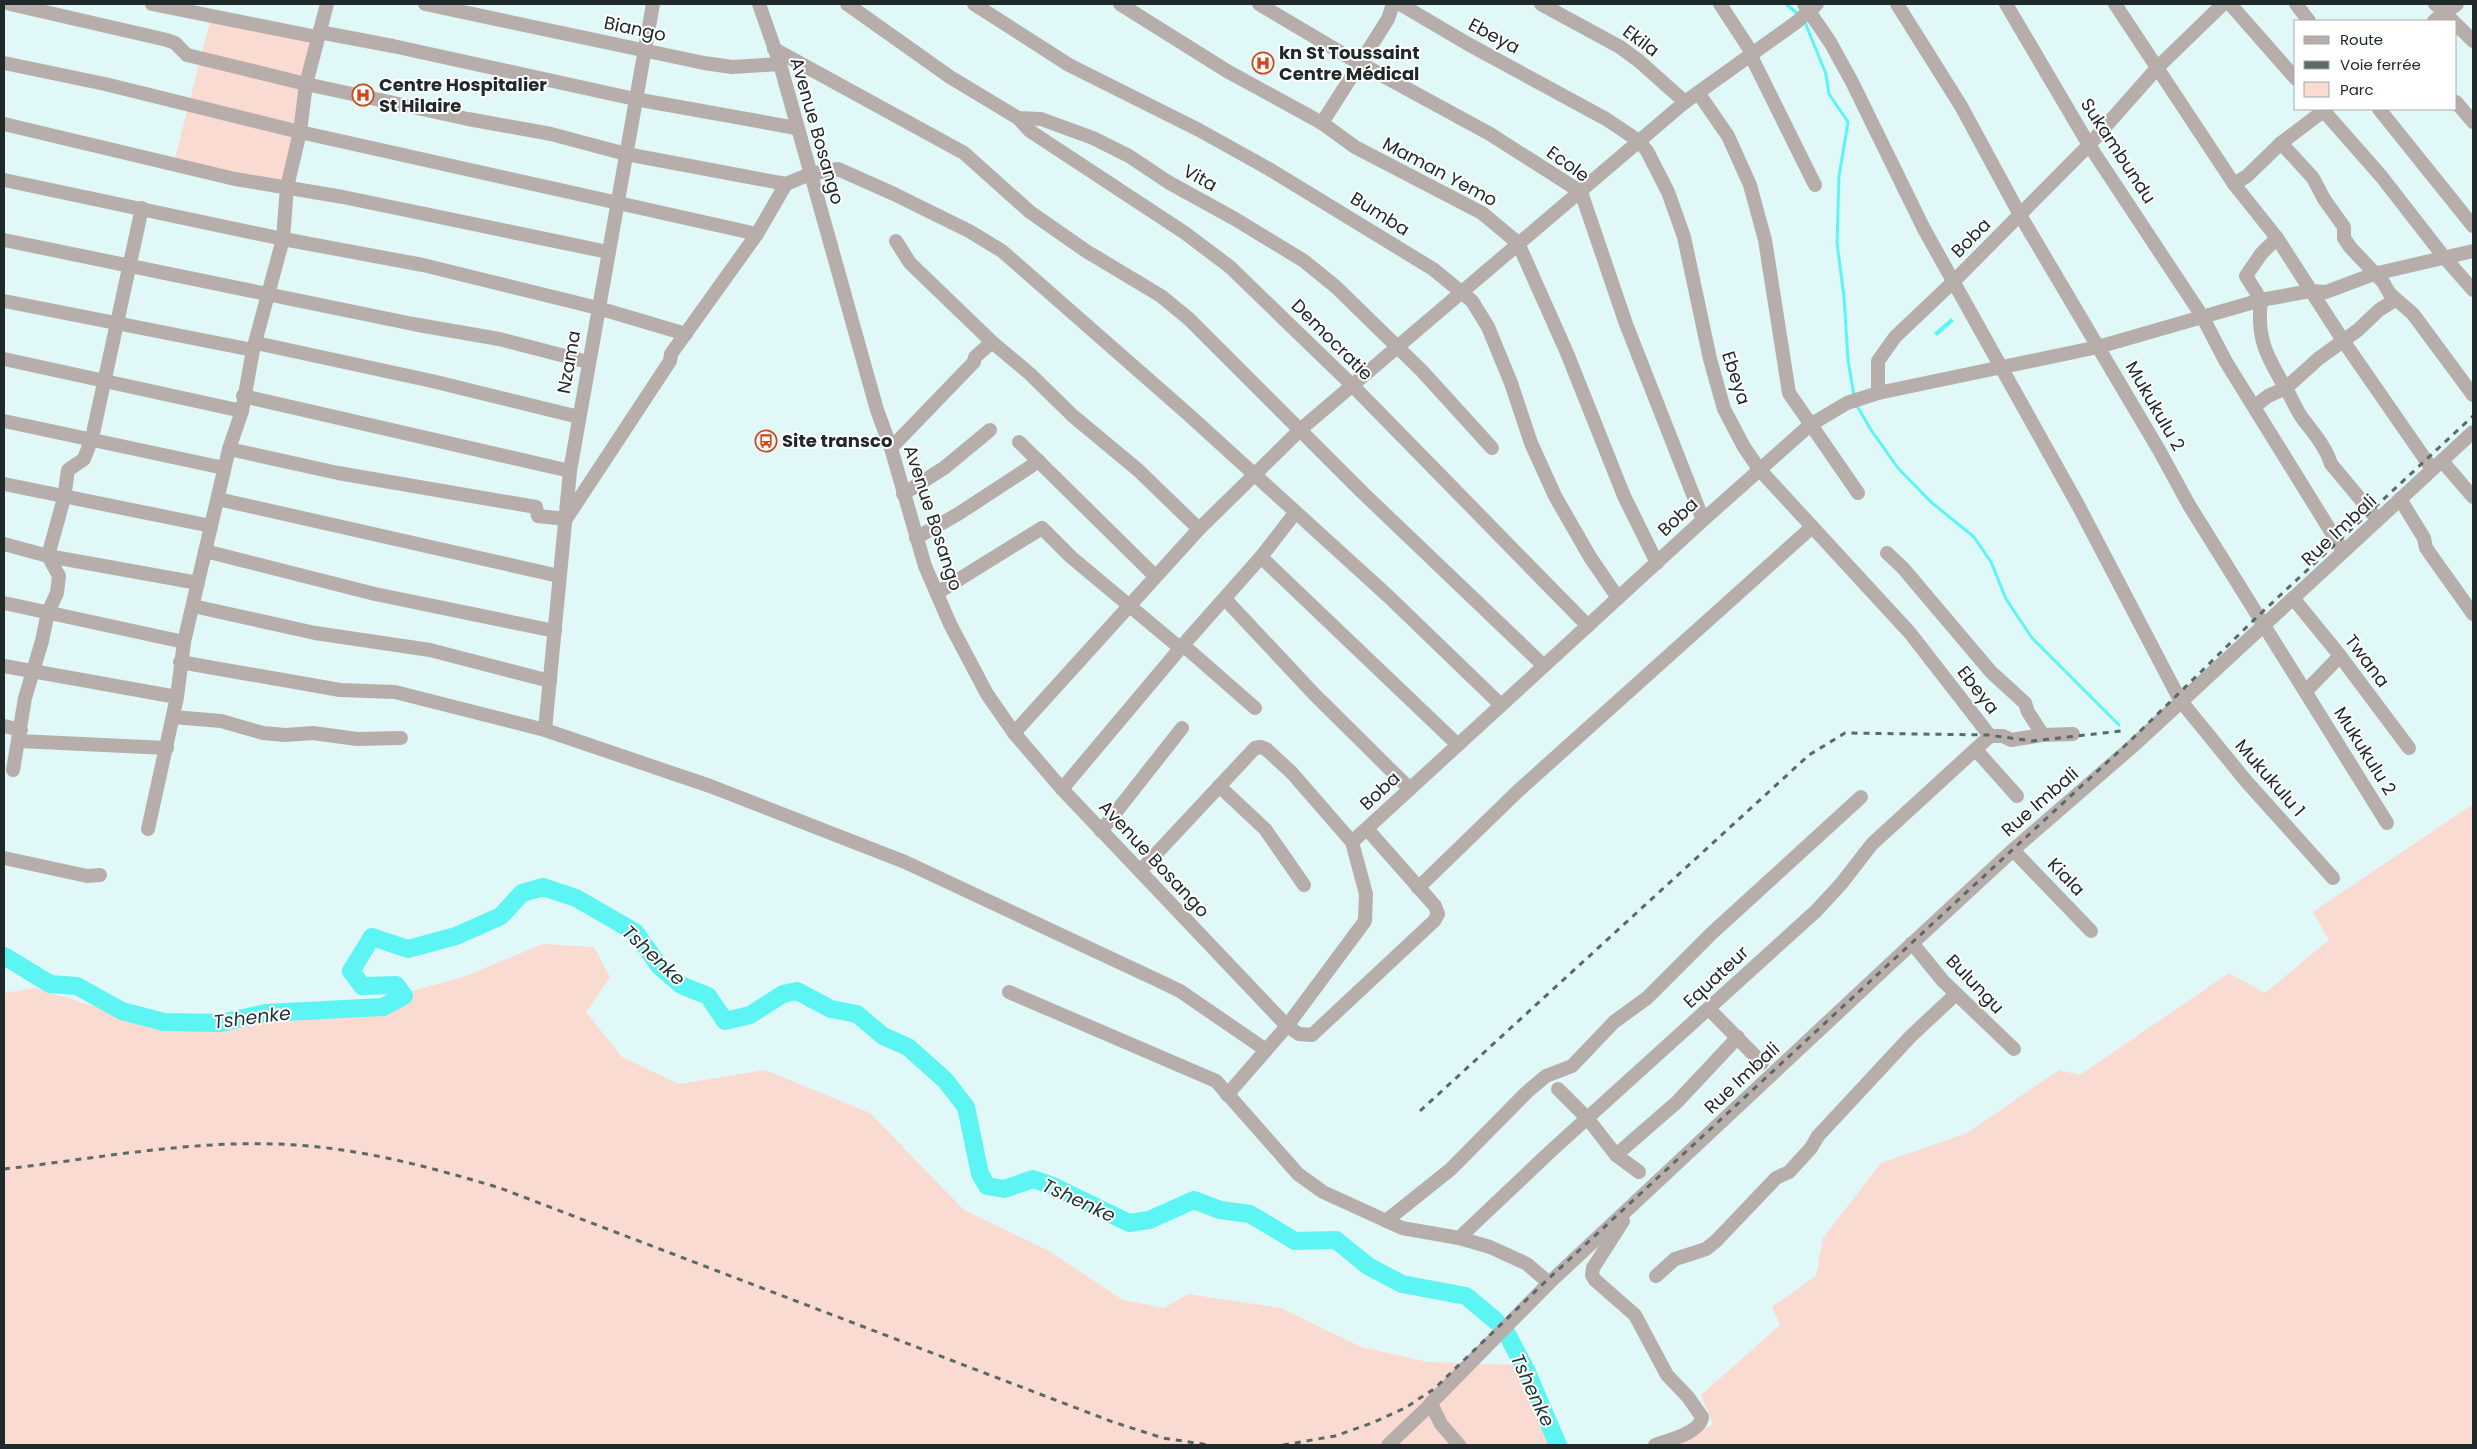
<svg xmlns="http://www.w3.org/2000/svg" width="2477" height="1449" viewBox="0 0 2477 1449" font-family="Poppins,sans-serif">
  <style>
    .green { fill: #fadbd2 }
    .water { fill: #5cf5f4 }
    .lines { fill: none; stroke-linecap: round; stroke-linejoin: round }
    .stream { stroke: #5cf5f4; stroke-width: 3 }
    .river { stroke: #5cf5f4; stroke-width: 18 }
    .minor { stroke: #b7aeab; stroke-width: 14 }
    .rail { stroke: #5b6968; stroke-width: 3; stroke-dasharray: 6 6; stroke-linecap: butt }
    .labels { text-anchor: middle; stroke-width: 4; stroke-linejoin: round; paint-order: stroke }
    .street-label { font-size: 18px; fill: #202929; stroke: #fff }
    .poi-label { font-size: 18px; font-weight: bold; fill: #202929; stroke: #fff; text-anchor: start }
    .water-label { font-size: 19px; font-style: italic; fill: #1b3434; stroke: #fff }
  </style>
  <rect width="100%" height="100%" fill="#e0f8f7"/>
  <!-- green -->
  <g class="green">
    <path d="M212 14 322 37 284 184 174 162Z"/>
    <path d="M2473 804V1445H1664L1713 1425 1701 1395 1780 1325 1772 1307 1816 1276 1823 1238 1881 1163 1967 1133 2059 1070 2080 1075 2229 973 2265 993 2329 940 2313 912Z"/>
    <path d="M543 944 594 947 610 977 586 1012 622 1057 679 1084 765 1070 870 1113 964 1210 1049 1251 1123 1300 1164 1308 1188 1294 1281 1308 1361 1347 1428 1362 1518 1365 1555 1445H4V993L36 988 123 1015H292L394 996 463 977Z"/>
  </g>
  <!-- water -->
  <path class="water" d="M1951 318 1954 321 1937 336 1934 333Z"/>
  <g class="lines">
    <!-- stream -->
    <g class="stream">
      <path d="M1786 4 1799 15"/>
      <path d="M1804 20 1826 74 1829 94 1848 122 1839 176 1837 243 1844 297 1848 360 1854 396"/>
      <path d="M1856 404 1871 430 1898 468 1931 502 1974 537 1991 562 2006 599 2032 638 2119 725"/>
    </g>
    <!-- river -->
    <g class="river">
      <path d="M4 956 50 984 77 986 122 1011 164 1022 220 1023 266 1013 383 1007 404 996 396 985 362 986 351 971 372 937 408 949 456 936 501 916 522 893 543 887 576 898 635 932 660 967 681 985 708 996 725 1021 750 1015 783 994 797 991 831 1009 857 1014 883 1036 908 1047 945 1080 966 1107 980 1174 987 1186 1004 1189 1033 1179 1053 1186 1129 1223 1149 1220 1194 1200 1220 1210 1250 1214 1295 1241 1336 1240 1368 1266 1402 1284 1466 1296 1496 1321"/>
      <path d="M1507 1334 1527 1372 1558 1445"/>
    </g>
    <!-- minor -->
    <g class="minor">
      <path d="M10 4 167 40 175 43 187 55 306 84 468 119 551 134 626 154 786 184"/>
      <path d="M152 4 317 37"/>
      <path d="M425 4 704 63 732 67 780 64"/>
      <path d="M759 4 780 64 877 410 891 448 925 566 950 624 987 694 1014 733 1062 789 1287 1026 1299 1034 1312 1035 1434 921 1438 914 1435 906 1367 829"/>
      <path d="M847 4 950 77 1018 118 1041 119 1093 138 1129 156 1168 182 1235 219 1304 261 1336 287 1422 371 1492 448"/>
      <path d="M974 4 1069 65 1199 130 1269 169 1433 269 1472 301 1488 327 1511 383 1531 443 1555 496 1590 557 1618 598"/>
      <path d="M1120 4 1227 71 1322 123 1355 147 1482 213 1518 243 1567 353 1624 496 1657 563"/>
      <path d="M1259 4 1345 55 1490 134 1581 192 1626 324 1703 520"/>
      <path d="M1400 4 1468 44 1606 119 1639 141 1647 151 1668 192 1684 237 1710 359 1724 409 1744 447 1759 469 1910 633 1990 736H2003L2011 740 2043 735 2073 734"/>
      <path d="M1541 4 1620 47 1639 61 1685 102"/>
      <path d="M1720 4 1752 53"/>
      <path d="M1804 4 1830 42 1852 82 1924 229 2078 505 2180 700 2246 781 2333 878"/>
      <path d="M1897 4 1961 106 2020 215 2159 450 2189 505 2387 823"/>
      <path d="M2006 4 2089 145 2202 316 2226 362 2343 551"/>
      <path d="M2115 4 2234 184 2277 238 2344 342 2432 469"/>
      <path d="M2230 4 2296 79"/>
      <path d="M2296 4 2309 21"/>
      <path d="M2435 4 2453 21"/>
      <path d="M2434 21 2457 4"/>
      <path d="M2456 24 2473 41"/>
      <path d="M319 32 393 46 635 99 796 128"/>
      <path d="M774 49 964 153 1030 212 1086 251 1161 296 1189 319 1362 492 1544 666"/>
      <path d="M1750 54 1815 185"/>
      <path d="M4 63 105 84 300 132 757 234"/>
      <path d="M1699 94 1728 136 1750 185 1765 240 1789 393 1858 493"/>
      <path d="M2456 102 2473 122"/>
      <path d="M2322 109 2381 176 2444 257 2473 290"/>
      <path d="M2379 109 2473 226"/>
      <path d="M1018 118 1030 131 1185 233 1230 267 1352 385 1588 626"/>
      <path d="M1322 123 1388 19 1393 4"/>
      <path d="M4 124 235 179 343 197 608 252"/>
      <path d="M2281 143 2313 178 2324 199 2344 227V238L2350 247 2383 282 2390 294 2413 314 2473 395"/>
      <path d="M4 180 283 239 423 265 598 308 686 334"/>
      <path d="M2234 184 2247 176 2281 143 2326 109"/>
      <path d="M2277 238 2261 254 2246 276 2261 300C2256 338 2267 357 2286 389 2292 398 2296 410 2303 419 2314 434 2326 447 2331 464L2377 519"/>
      <path d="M4 240 413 324 499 339 588 362"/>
      <path d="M896 241 910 263 992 342 1030 374 1073 416 1138 470 1199 529"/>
      <path d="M4 301 253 350"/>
      <path d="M256 343 432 381 579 417"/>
      <path d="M4 359 242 411"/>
      <path d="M1878 393 2098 347 2261 300 2310 291 2326 292 2374 274 2473 251"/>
      <path d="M243 396 570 471"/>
      <path d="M2255 406 2268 396 2286 388 2318 359 2358 330 2379 310 2395 300 2390 294"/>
      <path d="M4 421 224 468"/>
      <path d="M1019 442 1155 576"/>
      <path d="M891 448 974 362 975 357 992 342"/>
      <path d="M229 449 338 473 536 507 538 516 566 519 670 361 671 354 757 234 786 184 810 174 838 169 894 194 969 231 1002 251 1189 415 1388 596 1501 705"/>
      <path d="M2442 461 2473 497"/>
      <path d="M4 484 211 526"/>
      <path d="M903 494 944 468 990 430"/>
      <path d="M218 499 559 576"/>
      <path d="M2400 499 2424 538 2426 548 2473 614"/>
      <path d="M916 538 958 514 1039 461"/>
      <path d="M4 544 48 556 198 583"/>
      <path d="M205 551 375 594 555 631"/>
      <path d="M1887 553 1903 568 1991 672 2025 703 2028 712 2043 735"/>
      <path d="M1261 557 1458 745"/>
      <path d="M937 593 1042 528 1071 557 1180 648"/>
      <path d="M2293 598 2337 652 2409 748"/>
      <path d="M1225 599 1315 695 1410 789"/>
      <path d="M4 603 184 642"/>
      <path d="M193 606 315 633 430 650 550 681"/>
      <path d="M1183 645 1255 708"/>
      <path d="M180 662 340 690 395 692 545 730 710 786 905 862 1155 979 1180 991 1266 1050"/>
      <path d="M4 666 177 697"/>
      <path d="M2306 691 2340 656"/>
      <path d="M173 717 221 721 263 733 285 735 313 733 357 739 401 738"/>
      <path d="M4 726 21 730"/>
      <path d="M545 730 570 471 653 4"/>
      <path d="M1014 733 1199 529 1301 429 1685 102 1798 21 1817 4"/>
      <path d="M19 741 167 748"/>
      <path d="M1976 750 2017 796"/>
      <path d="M13 770 25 698 42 641 48 612 57 593 59 576 48 556 64 498 68 470 84 459 92 438 142 208"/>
      <path d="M1219 786 1265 829 1304 885"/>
      <path d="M1062 789 1183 645 1261 557 1295 513"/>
      <path d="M148 829 177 697 184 642 211 526 229 449 242 411 253 350 283 239 287 187 300 132 306 84 327 4"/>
      <path d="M1101 831 1182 728"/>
      <path d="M2013 850 2091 931"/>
      <path d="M4 858 87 876 100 875"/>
      <path d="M1140 871 1255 748 1261 747 1266 749 1292 773 1352 842"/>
      <path d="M1418 888 1518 791 1812 527"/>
      <path d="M1912 943 1943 981 2014 1049"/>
      <path d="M1009 992 1216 1081 1298 1174 1323 1192 1402 1228 1459 1238 1490 1247 1527 1264 1549 1283"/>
      <path d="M1709 1009 1762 1063"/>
      <path d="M1558 1089 1588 1119 1616 1155 1639 1172"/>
      <path d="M1227 1095 1287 1026 1365 921 1366 894 1352 842 1703 520 1810 425 1847 403 1878 393V361L1895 337 1953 282 2089 145 2158 67 2223 4"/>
      <path d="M1616 1155 1677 1102 1738 1037"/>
      <path d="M1386 1221 1451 1169 1527 1092 1546 1076 1572 1066 1614 1022 1647 998 1712 933 1861 797"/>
      <path d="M1623 1221 1593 1268 1592 1275 1595 1280 1635 1315 1667 1375 1688 1397 1702 1417C1700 1433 1669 1440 1655 1445"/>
      <path d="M1459 1238 1552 1150 1816 911 1841 884 1872 844 1990 736"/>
      <path d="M1656 1276 1675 1259 1706 1249 1716 1241 1776 1178 1789 1172 1811 1148 1818 1136 1911 1036 1956 994"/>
      <path d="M1430 1404 1549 1283 1890 964 2013 850 2133 746 2473 432"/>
      <path d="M1388 1445 1431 1404 1441 1424 1459 1445"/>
    </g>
    <!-- rail -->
    <g class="rail">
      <path d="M1420 1111 1809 755 1845 733 1989 735 2032 741 2121 731"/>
      <path d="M4 1169C92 1159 186 1141 275 1144 352 1146 427 1166 500 1188L1113 1422 1163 1438 1209 1445"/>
      <path d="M1283 1445 1335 1436 1372 1423 1405 1408 1434 1389 1546 1281 2129 742 2259 615 2473 416"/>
    </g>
  </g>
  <!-- icons -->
  <defs>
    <g id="hospital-ring" transform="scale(1.125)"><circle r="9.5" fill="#fff" stroke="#cf471b" stroke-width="1.5"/><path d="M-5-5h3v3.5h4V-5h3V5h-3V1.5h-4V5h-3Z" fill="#cf471b"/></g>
    <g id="bus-ring" transform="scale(1.125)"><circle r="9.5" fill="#fff" stroke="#cf471b" stroke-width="1.5"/><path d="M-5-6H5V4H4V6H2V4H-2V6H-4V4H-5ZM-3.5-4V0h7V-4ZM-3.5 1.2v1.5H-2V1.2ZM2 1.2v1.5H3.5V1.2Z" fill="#cf471b"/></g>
  </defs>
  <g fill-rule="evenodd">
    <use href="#hospital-ring" x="1263" y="63"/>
    <use href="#hospital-ring" x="363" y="95"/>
    <use href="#bus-ring" x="766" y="441"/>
  </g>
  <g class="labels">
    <!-- street labels -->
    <g class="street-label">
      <text transform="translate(635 29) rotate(12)" y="6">Biango</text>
      <text transform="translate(1494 36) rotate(28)" y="6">Ebeya</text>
      <text transform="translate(1641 41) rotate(37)" y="6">Ekila</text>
      <text transform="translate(817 131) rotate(74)" y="6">Avenue Bosango</text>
      <text transform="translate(2118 151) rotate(57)" y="6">Sukambundu</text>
      <text transform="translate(1568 164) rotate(36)" y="6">Ecole</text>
      <text transform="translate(1440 172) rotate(28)" y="6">Maman Yemo</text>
      <text transform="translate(1200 178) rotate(29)" y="6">Vita</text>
      <text transform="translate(1380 214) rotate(32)" y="6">Bumba</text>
      <text transform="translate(1971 238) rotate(-45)" y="6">Boba</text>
      <text transform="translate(1332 340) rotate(45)" y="6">Democratie</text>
      <text transform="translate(569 362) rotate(-80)" y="6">Nzama</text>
      <text transform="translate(1736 378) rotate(72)" y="6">Ebeya</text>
      <text transform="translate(2155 406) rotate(60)" y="6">Mukukulu 2</text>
      <text transform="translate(1678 517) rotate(-43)" y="6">Boba</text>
      <text transform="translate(933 518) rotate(72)" y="6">Avenue Bosango</text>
      <text transform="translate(2339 530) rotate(-43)" y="6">Rue Imbali</text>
      <text transform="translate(2367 661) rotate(53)" y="6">Twana</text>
      <text transform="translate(1978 690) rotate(52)" y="6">Ebeya</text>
      <text transform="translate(2365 751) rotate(58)" y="6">Mukukulu 2</text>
      <text transform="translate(2270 778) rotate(49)" y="6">Mukukulu 1</text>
      <text transform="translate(1380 791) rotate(-43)" y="6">Boba</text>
      <text transform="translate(2040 802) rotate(-41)" y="6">Rue Imbali</text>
      <text transform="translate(1154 859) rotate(47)" y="6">Avenue Bosango</text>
      <text transform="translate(2066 877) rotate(46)" y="6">Kiala</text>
      <text transform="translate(1716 977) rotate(-43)" y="6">Equateur</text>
      <text transform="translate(1975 984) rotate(46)" y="6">Bulungu</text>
      <text transform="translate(1742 1078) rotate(-43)" y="6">Rue Imbali</text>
    </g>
    <!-- poi labels -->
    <g class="poi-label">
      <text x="1279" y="59">kn St Toussaint<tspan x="1279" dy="21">Centre Médical</tspan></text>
      <text x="379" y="91">Centre Hospitalier<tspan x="379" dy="21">St Hilaire</tspan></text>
      <text x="782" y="447">Site transco</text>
    </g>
    <!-- water labels -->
    <g class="water-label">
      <text transform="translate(654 955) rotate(43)" y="7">Tshenke</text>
      <text transform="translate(252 1017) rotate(-7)" y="7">Tshenke</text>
      <text transform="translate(1079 1200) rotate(25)" y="7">Tshenke</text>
      <text transform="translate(1533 1390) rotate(65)" y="7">Tshenke</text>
    </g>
  </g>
  <!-- border -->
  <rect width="2477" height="1449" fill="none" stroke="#202929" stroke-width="10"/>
  <!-- legend -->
  <rect x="2294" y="20" width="162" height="90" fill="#ffffff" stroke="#a6a9a9"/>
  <rect x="2304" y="36" width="25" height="8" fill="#b7aeab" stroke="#a6a9a9"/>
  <text x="2340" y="45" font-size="15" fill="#202929">Route</text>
  <rect x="2304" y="61" width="25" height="8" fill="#5b6968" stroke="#a6a9a9"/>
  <text x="2340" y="70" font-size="15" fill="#202929">Voie ferrée</text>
  <rect x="2304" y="82" width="25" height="15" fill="#fadbd2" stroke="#a6a9a9"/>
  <text x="2340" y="95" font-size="15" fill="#202929">Parc</text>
</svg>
